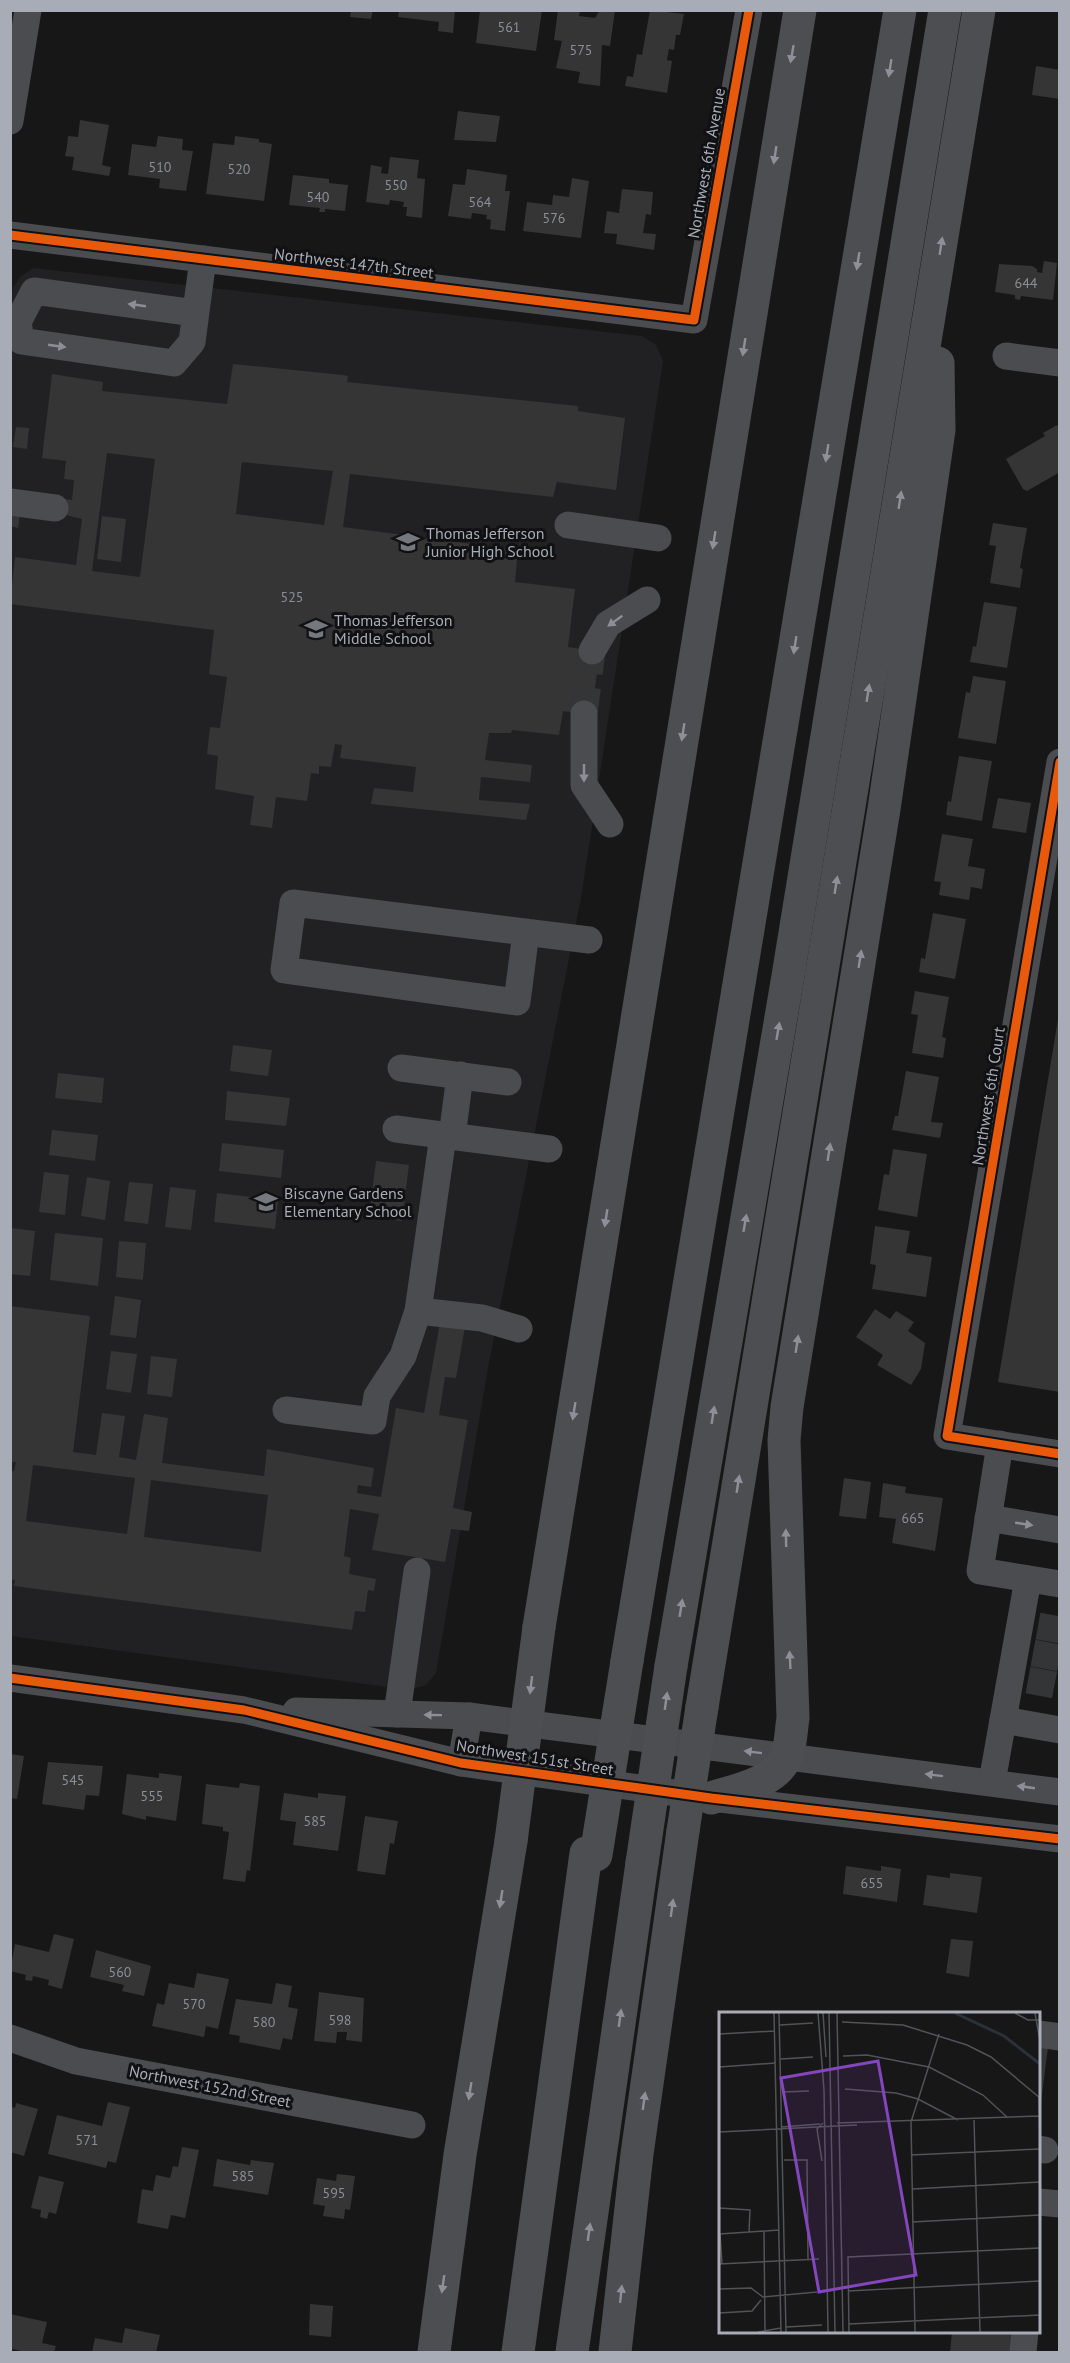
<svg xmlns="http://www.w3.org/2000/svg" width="1070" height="2363" viewBox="0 0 1070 2363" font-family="'PT Sans',sans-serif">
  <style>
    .built { fill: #212123 }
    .building { fill: #353536; fill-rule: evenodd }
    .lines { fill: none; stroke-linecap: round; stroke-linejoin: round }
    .minor-tunnel { stroke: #343537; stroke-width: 27; stroke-dasharray: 27 14; stroke-linecap: butt }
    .minor { stroke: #4b4c50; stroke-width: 27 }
    .highway { stroke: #4d4e51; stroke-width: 33 }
    .highway-bridge { stroke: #4d4e51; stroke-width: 33 }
    .cycleway-casing { stroke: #111113; stroke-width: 13 }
    .cycleway { stroke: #e8590c; stroke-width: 9 }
    .oneway { fill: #8d9098 }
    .oneway2 { fill: #8c8f98 }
    .labels { text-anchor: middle; stroke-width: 6; stroke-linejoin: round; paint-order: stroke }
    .number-label { font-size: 14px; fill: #8b8e97 }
    .street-label { font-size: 16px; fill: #a8acb7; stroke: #111113 }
    .poi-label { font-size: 16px; fill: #a8acb7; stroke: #111113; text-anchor: start }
    .inset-river { fill: none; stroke: #2a3138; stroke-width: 3 }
    .inset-road { fill: none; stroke: #515357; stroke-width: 1.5 }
    .view { fill: #8446bd; fill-opacity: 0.15; stroke: #8446bd; stroke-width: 3 }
    .inset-edge { fill: none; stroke: #a8acb7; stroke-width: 3 }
  </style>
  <rect width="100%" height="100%" fill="#171717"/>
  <!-- built -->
  <path class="built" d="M33 268 642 336 656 345 663 361 581 898 488 1368 436 1673 426 1685 410 1690 11 1636 10 305 13 288 20 277Z"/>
  <!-- building -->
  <g class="building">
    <path d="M351 10H373L371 19 350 17Z"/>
    <path d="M399 10H455L453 33 438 31 439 22 398 17Z"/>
    <path d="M480 10H542L536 51 476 43Z"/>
    <path d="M558 10H580L579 16 595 18 600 10H615L610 46 602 45 600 86 578 83 580 72 556 68 562 41 554 40Z"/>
    <path d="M650 10 684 14 680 35H676L674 50 669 49 667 60 672 61 667 93 625 86 627 76 633 77 637 54 642 55Z"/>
    <path d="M1036 66 1060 70V99L1032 95Z"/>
    <path d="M458 111 500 116 496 142 454 140Z"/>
    <path d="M80 120 109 125 102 165 111 167 109 176 72 170 74 157 65 156 67 146 68 136 78 137Z"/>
    <path d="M158 136 183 139 182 150 193 151 186 191 159 188 160 179 128 175 132 144 156 147Z"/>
    <path d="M235 136 259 139V142L272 144 264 201 206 194 213 143 234 145Z"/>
    <path d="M390 157 419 160 417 178 425 179 422 218 406 216 407 207H403L404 202 390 200 389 205 366 202 371 165 382 167 381 173 388 174Z"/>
    <path d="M467 169 507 175 505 191H510L505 231 490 229 491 220 486 219 487 215 472 213 471 219 448 216 453 184 465 185Z"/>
    <path d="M293 175 329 179V183L348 185 345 211 325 209V212H319L320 208 289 205Z"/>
    <path d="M572 178 589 181 581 238 523 231 527 202 552 205 553 195 569 197Z"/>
    <path d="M622 189 653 192 651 215 646 214 643 233 656 234 654 250 616 244 617 234 604 233 607 211 619 213Z"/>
    <path d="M1044 261 1057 263 1053 300 1021 296 1020 300 1015 299V295L995 292 999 264 1032 266 1037 269V272L1042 273Z"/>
    <path d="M233 364 343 375 348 376 347 382 578 406V411L625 418 616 490 557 482 553 497 350 474 343 527 518 550 515 582 575 589 568 647 600 652 591 715 563 711 559 735 512 730 511 733H489L485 760 532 765 530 782 481 777 479 800 530 804 526 820 371 804 374 788 413 792 416 767 340 758 342 745 335 744 331 767 319 766V774L311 773 307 801 276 797 272 828 250 825 254 796 215 789 218 756 207 754 210 727 220 728 227 677 209 674 214 630 10 604 15 557 76 565 82 519 62 514 64 499 72 500 74 480 64 479 66 461 42 458 52 374 103 382 102 391 227 404ZM107 453 155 459 140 577 92 571ZM242 462 333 471 324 525 236 514Z"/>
    <path d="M1057 425 1060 430V472L1027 491 1023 489 1006 459 1045 436 1043 433Z"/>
    <path d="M16 427 29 428 27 449 13 447Z"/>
    <path d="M10 506 21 508 18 528 10 526Z"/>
    <path d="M102 516 126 519 121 562 97 559Z"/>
    <path d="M993 523 1027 528 1020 568 1023 569 1020 588 990 583 996 546 989 545Z"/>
    <path d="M984 602 1017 607 1007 668 970 662 973 646 976 647Z"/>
    <path d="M973 676 1006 681 996 744 958 738 966 692 970 693Z"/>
    <path d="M959 756 992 761 982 821 946 815 948 801 951 802Z"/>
    <path d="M998 798 1031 803 1026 833 992 828Z"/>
    <path d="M942 834 973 839 968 866 985 869 982 889 971 887 969 900 939 895 941 882 934 881Z"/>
    <path d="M933 913 966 919 955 979 919 972 921 958 925 959Z"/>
    <path d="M915 991 949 997 942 1037 946 1038 943 1058 912 1053 918 1015 911 1014Z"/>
    <path d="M1058 1019H1060V1392L998 1382Z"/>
    <path d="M233 1045 272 1050 268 1076 230 1071Z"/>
    <path d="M906 1071 939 1077 931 1122 943 1123 940 1138 892 1130 895 1116H898Z"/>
    <path d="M58 1073 104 1078 102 1103 55 1098Z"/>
    <path d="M227 1091 290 1098 286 1126 225 1120Z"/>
    <path d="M52 1130 98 1135 95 1161 49 1155Z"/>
    <path d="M222 1143 284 1150 281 1178 219 1171Z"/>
    <path d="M893 1149 927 1154 917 1217 878 1210 884 1174 889 1175Z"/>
    <path d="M376 1161 409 1165 402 1221 369 1217Z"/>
    <path d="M44 1172 69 1175 65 1215 39 1212Z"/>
    <path d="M87 1177 110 1181 105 1220 81 1216Z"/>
    <path d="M129 1182 153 1184 148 1224 124 1221Z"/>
    <path d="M170 1187 196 1190 191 1230 165 1227Z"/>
    <path d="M217 1193 278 1200 275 1229 214 1222Z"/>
    <path d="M875 1226 910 1231 906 1253 932 1257 926 1297 872 1289 876 1265 870 1264Z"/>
    <path d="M11 1228 35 1231 30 1276 10 1274Z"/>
    <path d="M55 1233 103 1238 98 1286 50 1280Z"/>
    <path d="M119 1241 146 1243 143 1280 116 1277Z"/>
    <path d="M115 1296 141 1300 136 1338 110 1335Z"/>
    <path d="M10 1306 90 1316 73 1452 96 1455 102 1413 125 1416 119 1457 136 1460 144 1414 168 1418 162 1463 264 1476 267 1449 374 1468 371 1487 358 1485 357 1493 381 1497 396 1408 424 1413 441 1317 466 1321 456 1378 445 1377 439 1415 468 1420 453 1508 472 1512 469 1531 451 1529 445 1562 372 1550 379 1514 350 1509 344 1556 351 1558 349 1574 376 1579 374 1591 368 1590 365 1612 355 1611 352 1630 14 1586 15 1580 10 1579V1471H14L16 1462H10ZM33 1465 135 1478 127 1534 26 1521ZM151 1480 268 1495 261 1552 144 1537Z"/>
    <path d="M875 1309 890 1319 896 1311 914 1322 908 1331 925 1343 921 1369 911 1385 877 1365 883 1355 856 1337Z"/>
    <path d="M111 1351 137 1354 131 1393 106 1389Z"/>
    <path d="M151 1356 177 1359 172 1397 147 1394Z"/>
    <path d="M844 1478 871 1482 866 1519 839 1516Z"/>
    <path d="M883 1483 906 1487 905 1493 943 1498 935 1551 892 1543 896 1519 879 1517Z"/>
    <path d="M10 1754 24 1756 17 1799 10 1798Z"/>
    <path d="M48 1762 103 1766 99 1796 86 1795 84 1810 42 1804Z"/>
    <path d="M159 1773 182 1776 176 1821 146 1816V1820L122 1814 127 1774 159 1778Z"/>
    <path d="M240 1783 260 1786 250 1871 247 1870 245 1882 223 1879 229 1832 223 1831V1827L202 1824 206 1784 239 1788Z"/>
    <path d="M284 1793 318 1798V1793L346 1796 338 1851 293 1845 296 1822 280 1820Z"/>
    <path d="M365 1816 398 1821 394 1844 390 1843 385 1875 357 1871Z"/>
    <path d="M846 1866 881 1871V1866L901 1869 897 1902 843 1894Z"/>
    <path d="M950 1873 982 1877 977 1913 923 1905 927 1875 950 1878Z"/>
    <path d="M54 1934 74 1939 62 1989 48 1985 49 1980 33 1976 32 1981 25 1980 26 1975 10 1971 15 1944 49 1952Z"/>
    <path d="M951 1939 973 1941 969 1977 946 1973Z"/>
    <path d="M96 1950 151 1966 144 1996 122 1991 124 1985 90 1977Z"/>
    <path d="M197 1973 229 1979 218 2029 206 2026 204 2037 152 2026 157 2003 164 2005 169 1983 194 1988Z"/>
    <path d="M276 1983 292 1986 288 2007 298 2009 292 2040 283 2038 280 2050 239 2042 240 2036 229 2034 236 1999 272 2004Z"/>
    <path d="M319 1992 364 1998 362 2042 346 2040 347 2032H337L336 2043 314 2041Z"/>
    <path d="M1038 2046 1048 2047 1040 2111H1038Z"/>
    <path d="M108 2102 130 2107 116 2163 108 2161 106 2168 48 2154 57 2115 102 2126Z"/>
    <path d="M16 2103 38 2109 24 2156 10 2152V2106L15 2108Z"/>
    <path d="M182 2147 199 2150 185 2218 171 2215 168 2229 137 2223 142 2189 153 2191 156 2175 170 2178 173 2166 178 2167Z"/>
    <path d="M217 2159 250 2165 251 2160 274 2163 268 2195 213 2186Z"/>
    <path d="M337 2174 355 2176 350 2210 345 2209 344 2219 323 2216 325 2206 313 2204 317 2178 336 2181Z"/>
    <path d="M39 2176 64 2182 56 2214 49 2212 47 2219 40 2217 41 2210 31 2208Z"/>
    <path d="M310 2304 333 2306 331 2337 309 2335Z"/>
    <path d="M10 2314 47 2322 42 2343 56 2346 54 2352H25L13 2349 10 2352Z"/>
    <path d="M125 2328 160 2335 156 2352H92L95 2338 122 2343Z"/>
    <path d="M952 2332H1015L1012 2352H950Z"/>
  </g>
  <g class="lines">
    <!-- minor-tunnel -->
    <g class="minor-tunnel">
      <path d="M584 714 592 651"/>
      <path d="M1038 1626 1060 1630"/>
      <path d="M1033 1653 1060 1658"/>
      <path d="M1028 1680 1060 1686"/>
    </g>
    <!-- minor -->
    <g class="minor">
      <path d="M10 121 28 10"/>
      <path d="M10 235 694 320 749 10"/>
      <path d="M195 313 34 291 18 322 21 341 174 363 192 342 203 259"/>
      <path d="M1006 356 1060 363"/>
      <path d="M10 502 55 508"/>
      <path d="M568 525 658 538"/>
      <path d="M592 651 608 624 647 600"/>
      <path d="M584 714V785L610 824"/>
      <path d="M1060 762 947 1436 1060 1454"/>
      <path d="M526 932 517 1002 284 970 293 903 589 940"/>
      <path d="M401 1068 508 1082"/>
      <path d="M396 1129 549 1149"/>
      <path d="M452 1137 460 1075"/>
      <path d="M418 1311 482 1318 519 1329"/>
      <path d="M286 1410 373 1421 377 1396 403 1356 418 1311 443 1136"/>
      <path d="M1000 1444 980 1571 1060 1584"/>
      <path d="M988 1518 1060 1530"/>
      <path d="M10 1678 244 1710 461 1763 711 1798 1060 1839"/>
      <path d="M296 1711 469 1716 1060 1792"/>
      <path d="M397 1714 417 1571"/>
      <path d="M1003 1720 1028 1579"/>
      <path d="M461 1763 469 1716"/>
      <path d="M992 1782 1003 1720 1060 1730"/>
      <path d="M1038 2034 1060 2037"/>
      <path d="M10 2038 76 2061 412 2125"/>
      <path d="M1038 2149 1045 2150"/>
      <path d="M1038 2202 1060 2204"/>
      <path d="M1023 2352 1025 2332"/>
    </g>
    <!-- highway -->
    <g class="highway">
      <path d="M539 1627 800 10"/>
      <path d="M627 1661 900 10"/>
      <path d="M671 1666 788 976 945 10"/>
      <path d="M702 1707 979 10"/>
      <path d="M711 1798C735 1790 777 1783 787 1755 791 1744 791 1730 793 1718L784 1440 787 1407 884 809 939 430 938 363"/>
      <path d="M434 2352 460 2155 511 1841"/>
      <path d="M518 2352 586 1853"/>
      <path d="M572 2352 642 1863"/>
      <path d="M615 2352 637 2154 683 1831"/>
    </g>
    <!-- highway-bridge -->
    <g class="highway-bridge">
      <path d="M683 1831 702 1707"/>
      <path d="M511 1841 539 1627"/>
      <path d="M596 1855 627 1661"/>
      <path d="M642 1863 671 1666"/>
    </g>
    <!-- cycleway casing -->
    <g class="cycleway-casing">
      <g id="cycleway">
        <path d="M10 235 694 320 749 10"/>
        <path d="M1060 762 947 1436 1060 1454"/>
        <path d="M10 1678 244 1710 461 1763 711 1798 1060 1839"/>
      </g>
    </g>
    <!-- cycleway -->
    <use href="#cycleway" class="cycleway"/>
  </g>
  <!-- one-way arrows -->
  <defs><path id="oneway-solid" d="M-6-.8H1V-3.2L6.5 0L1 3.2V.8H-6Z" transform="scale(1.5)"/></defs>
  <g class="oneway">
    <use href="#oneway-solid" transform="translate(792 54) rotate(100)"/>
    <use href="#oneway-solid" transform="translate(890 68) rotate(99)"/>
    <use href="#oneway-solid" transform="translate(775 155) rotate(99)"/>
    <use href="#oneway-solid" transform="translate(941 246) rotate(-81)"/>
    <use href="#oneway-solid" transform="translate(858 261) rotate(99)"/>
    <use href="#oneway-solid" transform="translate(744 347) rotate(99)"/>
    <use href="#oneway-solid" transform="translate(827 453) rotate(99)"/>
    <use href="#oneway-solid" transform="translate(900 500) rotate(-81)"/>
    <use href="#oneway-solid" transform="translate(714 540) rotate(99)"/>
    <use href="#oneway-solid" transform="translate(795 645) rotate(99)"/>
    <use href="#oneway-solid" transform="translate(868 693) rotate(-81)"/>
    <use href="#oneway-solid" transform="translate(683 732) rotate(99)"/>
    <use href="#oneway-solid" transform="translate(836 885) rotate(-81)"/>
    <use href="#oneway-solid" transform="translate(860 959) rotate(-81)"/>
    <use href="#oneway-solid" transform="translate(778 1031) rotate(-80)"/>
    <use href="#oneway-solid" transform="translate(829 1152) rotate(-81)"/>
    <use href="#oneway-solid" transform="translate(606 1218) rotate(99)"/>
    <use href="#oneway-solid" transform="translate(745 1223) rotate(-80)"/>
    <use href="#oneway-solid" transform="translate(797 1344) rotate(-81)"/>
    <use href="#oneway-solid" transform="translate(574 1411) rotate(99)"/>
    <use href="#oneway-solid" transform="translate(713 1415) rotate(-81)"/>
    <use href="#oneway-solid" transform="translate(738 1484) rotate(-81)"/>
    <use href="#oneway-solid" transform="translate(786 1538) rotate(-91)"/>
    <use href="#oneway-solid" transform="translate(681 1608) rotate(-81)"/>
    <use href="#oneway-solid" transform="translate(790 1660) rotate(-93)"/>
    <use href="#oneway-solid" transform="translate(531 1685) rotate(97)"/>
    <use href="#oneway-solid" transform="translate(666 1701) rotate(-82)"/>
    <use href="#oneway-solid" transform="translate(501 1899) rotate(99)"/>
    <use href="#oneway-solid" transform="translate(672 1908) rotate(-82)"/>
    <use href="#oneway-solid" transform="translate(620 2018) rotate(-82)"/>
    <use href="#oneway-solid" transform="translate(470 2091) rotate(99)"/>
    <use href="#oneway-solid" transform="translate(644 2101) rotate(-82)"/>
    <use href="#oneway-solid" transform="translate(589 2232) rotate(-82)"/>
    <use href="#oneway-solid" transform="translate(443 2284) rotate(98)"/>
    <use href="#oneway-solid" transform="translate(621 2294) rotate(-84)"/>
  </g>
  <g class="oneway2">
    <use href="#oneway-solid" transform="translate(137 305) rotate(-172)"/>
    <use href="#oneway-solid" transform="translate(57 346) rotate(8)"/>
    <use href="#oneway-solid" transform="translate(615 621) rotate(144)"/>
    <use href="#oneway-solid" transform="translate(584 773) rotate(90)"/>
    <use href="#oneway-solid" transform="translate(1024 1524) rotate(9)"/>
    <use href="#oneway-solid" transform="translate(433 1715) rotate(-179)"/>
    <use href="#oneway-solid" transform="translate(753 1752) rotate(-173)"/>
    <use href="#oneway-solid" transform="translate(934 1775) rotate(-173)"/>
    <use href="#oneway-solid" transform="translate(1026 1787) rotate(-172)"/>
  </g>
  <!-- icons -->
  <defs>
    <g id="school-bare" transform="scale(1.8)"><path d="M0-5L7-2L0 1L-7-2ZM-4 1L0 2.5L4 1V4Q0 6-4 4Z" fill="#75787f" stroke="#111113" stroke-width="2.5" paint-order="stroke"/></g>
  </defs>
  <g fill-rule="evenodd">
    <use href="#school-bare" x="408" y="542"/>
    <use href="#school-bare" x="316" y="629"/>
    <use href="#school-bare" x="266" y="1202"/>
  </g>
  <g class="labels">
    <!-- number labels -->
    <g class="number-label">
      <text x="509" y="32">561</text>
      <text x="581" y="55">575</text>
      <text x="160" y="172">510</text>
      <text x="239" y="174">520</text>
      <text x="396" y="190">550</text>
      <text x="318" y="202">540</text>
      <text x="480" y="207">564</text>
      <text x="554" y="223">576</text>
      <text x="1026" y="288">644</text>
      <text x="292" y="602">525</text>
      <text x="913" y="1523">665</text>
      <text x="73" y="1785">545</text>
      <text x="152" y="1801">555</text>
      <text x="315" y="1826">585</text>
      <text x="872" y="1888">655</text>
      <text x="120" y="1977">560</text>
      <text x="194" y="2009">570</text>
      <text x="340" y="2025">598</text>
      <text x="264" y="2027">580</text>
      <text x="87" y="2145">571</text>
      <text x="243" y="2181">585</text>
      <text x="334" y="2198">595</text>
    </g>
    <!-- street labels -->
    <g class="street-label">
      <text transform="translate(706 163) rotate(-80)" y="6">Northwest 6th Avenue</text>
      <text transform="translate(354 263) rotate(7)" y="6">Northwest 147th Street</text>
      <text transform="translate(988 1096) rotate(-81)" y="6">Northwest 6th Court</text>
      <text transform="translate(535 1757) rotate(9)" y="6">Northwest 151st Street</text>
      <text transform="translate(210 2086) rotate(11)" y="6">Northwest 152nd Street</text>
    </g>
    <!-- poi labels -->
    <g class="poi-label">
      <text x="426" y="539">Thomas Jefferson<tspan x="426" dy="18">Junior High School</tspan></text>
      <text x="334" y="626">Thomas Jefferson<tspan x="334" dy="18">Middle School</tspan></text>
      <text x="284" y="1199">Biscayne Gardens<tspan x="284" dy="18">Elementary School</tspan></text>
    </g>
  </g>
  <!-- overview -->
  <g transform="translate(719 2012)">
    <rect width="321" height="321" fill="#171717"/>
    <path class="inset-river" d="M236 1 285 24 321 52"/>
    <path class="inset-road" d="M55 1 62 320M60 1 67 320M99 1 105 78 109 320M104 1 107 45M110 1 116 320M118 1 124 320M296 1 309 8H321M316 1 321 29M123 10 184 13 248 33 272 45 321 86M61 13 94 11M0 22 56 19M124 44 148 43 210 55 264 83 289 106M62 47 94 45M0 55 57 51M126 77 177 81 199 87 239 108M64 80 90 79M320 85 321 127M255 108 261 320M118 111 321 104M62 115 101 112M0 120 138 113M192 143 321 137M65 148H88L89 248M103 149 98 117 104 111M193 177 321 170M0 196 31 198 30 220M193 210 321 203M45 219 46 320M0 222 60 218M1 222 3 252M0 252 100 247M0 277 32 276 44 285 98 280M129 279 321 269M0 301 33 299 42 288M130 312 321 303M67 315 103 313M39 320 62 316M130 320 129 245 321 236M196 320 192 110 220 22"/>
    <path class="view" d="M159 49 197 263 100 280 62 66Z"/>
    <rect width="321" height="321" class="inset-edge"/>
  </g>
  <!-- border -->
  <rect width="1070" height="2363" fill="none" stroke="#a8acb7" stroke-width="24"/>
</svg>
